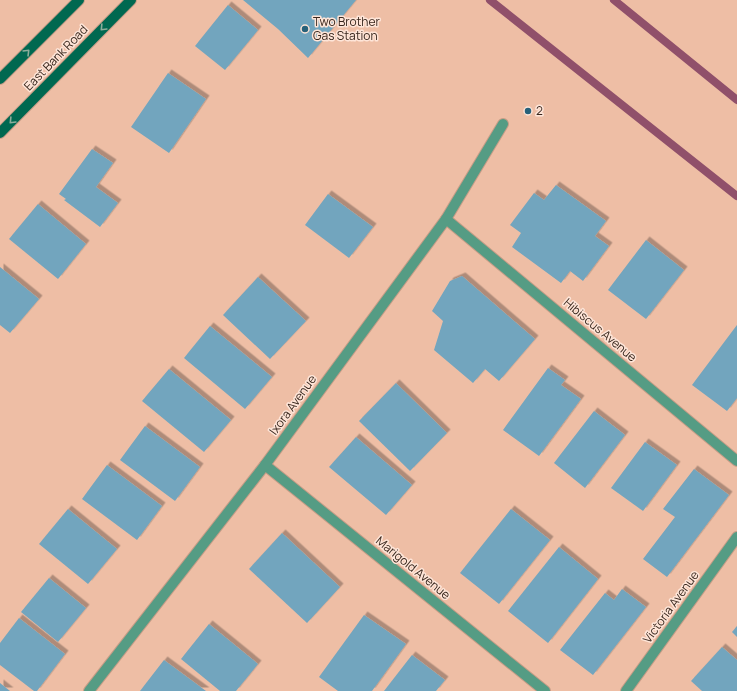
<svg xmlns="http://www.w3.org/2000/svg" width="737" height="691" viewBox="0 0 737 691" font-family="Manrope,sans-serif">
  <style>
    .lines { fill: none; stroke-linecap: round; stroke-linejoin: round }
    .stream { stroke: #90506a; stroke-width: 8 }
    .building { fill: #72a5be; filter: url(#shadow) }
    .minor-casing { stroke: #c69d87; stroke-width: 12 }
    .primary-casing { stroke: #c69d87; stroke-width: 12 }
    .minor { stroke: #559c84; stroke-width: 10 }
    .primary { stroke: #006850; stroke-width: 10 }
    .oneway { stroke: #8cad9b }
    .poi-dot { fill: #27617a; stroke: #fee5d8; stroke-width: 1.5 }
    .labels { text-anchor: middle; stroke-width: 3; stroke-linejoin: round; paint-order: stroke }
    .poi-label { font-size: 12px; fill: #39271d; stroke: #fee5d8; text-anchor: start }
    .street-label { font-size: 12px; fill: #39271d; stroke: #fee5d8 }
  </style>
  <defs>
    <filter id="shadow"><feDropShadow dx="3.5" dy="-3.5" stdDeviation="0" flood-color="#0004"/></filter>
  </defs>
  <rect width="100%" height="100%" fill="#eebea5"/>
  <g class="lines">
    <!-- stream -->
    <g class="stream">
      <path d="M490 0 737 196"/>
      <path d="M614 0 737 100"/>
    </g>
  </g>
  <!-- building -->
  <g class="building">
    <path d="M243 0H356L308 58 278 29Z"/>
    <path d="M228 5 258 30 225 70 195 46Z"/>
    <path d="M168 73 206 99 169 153 131 127Z"/>
    <path d="M92 149 113 163 96 187 118 203 100 227 64 200 66 199 59 194Z"/>
    <path d="M556 185 606 221 595 236 609 246 583 281 570 271 561 283 512 247 521 233 510 225 534 193 544 200Z"/>
    <path d="M328 194 373 227 349 258 305 225Z"/>
    <path d="M38 204 86 244 58 279 9 239Z"/>
    <path d="M646 240 684 270 646 319 608 290Z"/>
    <path d="M0 267 39 299 10 333 0 325Z"/>
    <path d="M462 276 535 339 499 381 485 369 473 383 434 350 443 321 432 311 450 281Z"/>
    <path d="M258 277 306 321 270 359 223 315Z"/>
    <path d="M737 325V398L727 411 692 385Z"/>
    <path d="M210 326 272 377 245 409 184 358Z"/>
    <path d="M548 368 565 380 561 385 581 399 539 456 503 430Z"/>
    <path d="M169 369 231 420 204 452 142 401Z"/>
    <path d="M396 383 447 433 410 471 359 421Z"/>
    <path d="M594 411 625 435 585 488 554 463Z"/>
    <path d="M145 426 200 467 175 501 120 460Z"/>
    <path d="M356 437 412 485 386 515 329 467Z"/>
    <path d="M645 442 677 465 643 511 611 488Z"/>
    <path d="M107 465 162 506 137 540 82 499Z"/>
    <path d="M694 469 729 495 667 577 643 559 675 517 663 509Z"/>
    <path d="M68 509 117 549 88 584 39 544Z"/>
    <path d="M511 509 550 540 499 604 460 573Z"/>
    <path d="M282 533 340 587 307 623 249 569Z"/>
    <path d="M559 547 598 579 548 643 508 611Z"/>
    <path d="M49 578 86 608 58 642 21 612Z"/>
    <path d="M622 589 646 607 593 675 560 650 605 593 614 600Z"/>
    <path d="M364 615 406 644 372 691H338L319 677Z"/>
    <path d="M19 618 65 654 37 691H34L0 665V643Z"/>
    <path d="M209 624 258 664 236 691H220L181 659Z"/>
    <path d="M737 626V637L732 632Z"/>
    <path d="M722 647 737 660V691H702L691 681Z"/>
    <path d="M412 655 445 680 436 691H384Z"/>
    <path d="M164 660 206 691H140Z"/>
    <path d="M0 683 10 691H0Z"/>
  </g>
  <g class="lines">
    <!-- minor casing -->
    <g class="minor-casing">
      <g id="minor">
        <path d="M446 219 737 461"/>
        <path d="M265 465 545 691"/>
        <path d="M89 691 265 465 446 219 503 124"/>
        <path d="M626 691 737 537"/>
      </g>
    </g>
    <!-- primary casing -->
    <g class="primary-casing">
      <g id="primary">
        <path d="M0 79 79 0"/>
        <path d="M0 133 131 0"/>
      </g>
    </g>
    <!-- minor -->
    <use href="#minor" class="minor"/>
    <!-- primary -->
    <use href="#primary" class="primary"/>
  </g>
  <!-- one-way arrows -->
  <defs><path id="oneway-chevron" d="M-2-3.5L2.5 0L-2 3.5" fill="none" stroke-width="1.6" stroke-linecap="round" stroke-linejoin="round"/></defs>
  <g class="oneway">
    <use href="#oneway-chevron" transform="translate(103 28) rotate(134)"/>
    <use href="#oneway-chevron" transform="translate(27 52) rotate(-45)"/>
    <use href="#oneway-chevron" transform="translate(12 121) rotate(134)"/>
  </g>
  <!-- markers -->
  <g class="poi-dot">
    <circle cx="305" cy="29" r="4"/>
    <circle cx="528" cy="111" r="4"/>
  </g>
  <g class="labels">
    <!-- poi labels -->
    <g class="poi-label">
      <text x="313" y="26">Two Brother<tspan x="313" dy="14">Gas Station</tspan></text>
      <text x="536" y="115">2</text>
    </g>
    <!-- street labels -->
    <g class="street-label">
      <text transform="translate(56 58) rotate(-46)" y="4">East Bank Road</text>
      <text transform="translate(600 330) rotate(40)" y="4">Hibiscus Avenue</text>
      <text transform="translate(293 405) rotate(-54)" y="4">Ixora Avenue</text>
      <text transform="translate(413 568) rotate(39)" y="4">Marigold Avenue</text>
      <text transform="translate(671 607) rotate(-54)" y="4">Victoria Avenue</text>
    </g>
  </g>
</svg>
